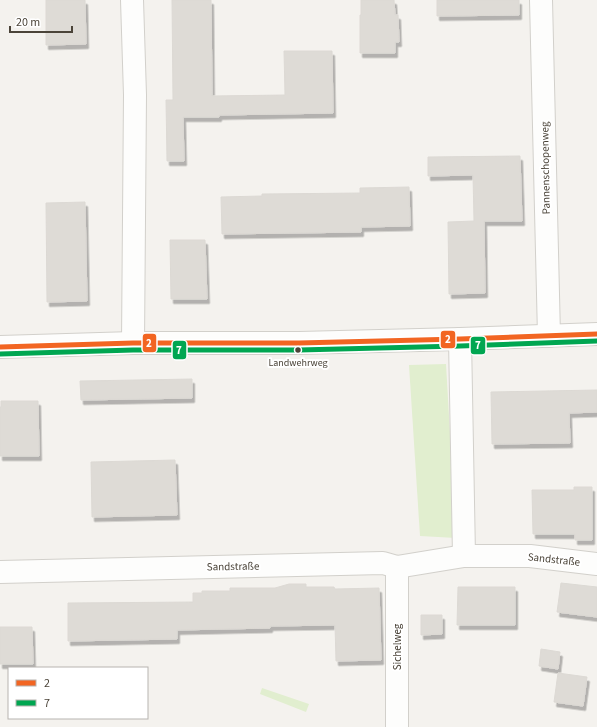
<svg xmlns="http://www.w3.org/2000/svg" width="597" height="727" viewBox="0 0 597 727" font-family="'Source Sans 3',sans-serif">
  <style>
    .green { fill: #e1eecf }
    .building { fill: #dedbd6; stroke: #dcd9d4; filter: url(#shadow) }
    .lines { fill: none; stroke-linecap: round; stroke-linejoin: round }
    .minor-casing { stroke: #d2d0cb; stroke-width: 24 }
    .minor { stroke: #fdfdfc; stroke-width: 22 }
    .bus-1-casing { stroke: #fff; stroke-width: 8 }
    .bus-2-casing { stroke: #fff; stroke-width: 8 }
    .bus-1 { stroke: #f26522; stroke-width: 5 }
    .bus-2 { stroke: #00a651; stroke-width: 5 }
    .bus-dot { fill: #4b4439; stroke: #fff; stroke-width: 1.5 }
    .labels { text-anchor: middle; stroke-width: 4; stroke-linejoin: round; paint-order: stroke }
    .bus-label { font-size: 10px; fill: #4b4439; stroke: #fff }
    .street-label { font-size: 11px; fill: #4b4439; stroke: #fff }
    .line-badge { stroke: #fff; stroke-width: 1.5 }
    .badge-label { font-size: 11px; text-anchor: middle; font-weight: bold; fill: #fff }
  </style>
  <defs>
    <filter id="shadow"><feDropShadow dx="2.5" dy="4.5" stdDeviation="0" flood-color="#0004"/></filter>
  </defs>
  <rect width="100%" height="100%" fill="#f4f2ee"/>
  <!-- green -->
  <g class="green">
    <path d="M446 364 456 538 420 536 409 365Z"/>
    <path d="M262 688 309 704 306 712 260 694Z"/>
  </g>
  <!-- building -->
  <g class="building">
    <path d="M46 0H85L86 44 46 45Z"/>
    <path d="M172 0H211L212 96 285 95 284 51H332L333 113 219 115V117H183L184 161H167L166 100H173Z"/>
    <path d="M361 0H394L395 15H398L399 42H395V53H360V15H361Z"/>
    <path d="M437 0H519V15L437 16Z"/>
    <path d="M520 156 522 221H484L485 293 449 294 448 222 474 221 473 175 428 176V157Z"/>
    <path d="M409 187 410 226 361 227V232L222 234 221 197 262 196V194L360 193V188Z"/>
    <path d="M85 202 87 301 47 302 46 203Z"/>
    <path d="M170 240H205L207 299H171Z"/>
    <path d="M192 379V398L81 400 80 381Z"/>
    <path d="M597 390V412L569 413 570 443 492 444 491 392Z"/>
    <path d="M1 401H38L39 456H0V407H1Z"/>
    <path d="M175 460 177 515 92 517 91 462Z"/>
    <path d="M574 487H592V540H575V534H533L532 490H574Z"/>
    <path d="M561 583 597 587V617L557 612Z"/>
    <path d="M289 584H306V587H334L335 589 379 588 381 660 336 661 335 625 270 626V628L177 630V639L68 641V603L193 602V593H202V591H230V588H275Z"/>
    <path d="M458 587H515V625H457Z"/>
    <path d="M421 615H442V634L421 635Z"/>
    <path d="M0 627H32L33 664H0Z"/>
    <path d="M541 649 560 652 558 669 539 666Z"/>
    <path d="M558 673 587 677 583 706 554 702Z"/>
  </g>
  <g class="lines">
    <!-- minor casing -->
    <g class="minor-casing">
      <g id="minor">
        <path d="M132 0 135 95 133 343"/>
        <path d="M541 0 549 336"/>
        <path d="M460 339 464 556"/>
        <path d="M0 347 133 343H299L460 339 597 334"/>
        <path d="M0 572 383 563 397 567 464 556H530L597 564"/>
        <path d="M397 727V567"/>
      </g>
    </g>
    <!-- minor -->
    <use href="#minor" class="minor"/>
    <!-- bus-1 casing -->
    <g class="bus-1-casing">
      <path id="bus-1" d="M0 347 133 343H299L460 339 597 334"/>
    </g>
    <!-- bus-2 casing -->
    <g class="bus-2-casing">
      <path id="bus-2" d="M0 354 133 350H299L460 346 597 341"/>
    </g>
    <!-- bus-1 -->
    <use href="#bus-1" class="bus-1"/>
    <!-- bus-2 -->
    <use href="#bus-2" class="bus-2"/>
  </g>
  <!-- markers -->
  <circle class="bus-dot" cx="298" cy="350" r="3.5"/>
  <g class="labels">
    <!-- bus labels -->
    <g class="bus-label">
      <text x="298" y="366">Landwehrweg</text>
    </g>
    <!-- street labels -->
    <g class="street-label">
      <text transform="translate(545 168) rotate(-91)" y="4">Pannenschopenweg</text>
      <text transform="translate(554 559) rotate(6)" y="4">Sandstraße</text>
      <text transform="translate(233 566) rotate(-1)" y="4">Sandstraße</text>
      <text transform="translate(397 647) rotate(-90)" y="4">Sichelweg</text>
    </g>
  </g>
  <g class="line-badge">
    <rect x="440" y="330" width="16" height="19" rx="4" fill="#f26522"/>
    <rect x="142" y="333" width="15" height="20" rx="4" fill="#f26522"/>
    <rect x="470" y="336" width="16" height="19" rx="4" fill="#00a651"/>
    <rect x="172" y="340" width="15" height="20" rx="4" fill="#00a651"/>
  </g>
  <g class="badge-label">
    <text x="448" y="343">2</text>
    <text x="149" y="347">2</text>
    <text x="478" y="349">7</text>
    <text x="179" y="354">7</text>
  </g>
  <!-- legend -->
  <rect x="8" y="667" width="140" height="52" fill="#ffffff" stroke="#b7b4b0"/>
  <rect x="16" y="680" width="20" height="6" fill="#f26522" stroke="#b7b4b0"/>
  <text x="44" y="687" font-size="12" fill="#4b4439">2</text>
  <rect x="16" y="700" width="20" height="6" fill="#00a651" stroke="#b7b4b0"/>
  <text x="44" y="707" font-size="12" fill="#4b4439">7</text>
  <!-- scale -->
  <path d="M10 26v6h62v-6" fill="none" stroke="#4b4439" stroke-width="2"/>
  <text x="16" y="26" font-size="12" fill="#4b4439" stroke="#ffffff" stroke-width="3" paint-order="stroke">20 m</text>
</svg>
